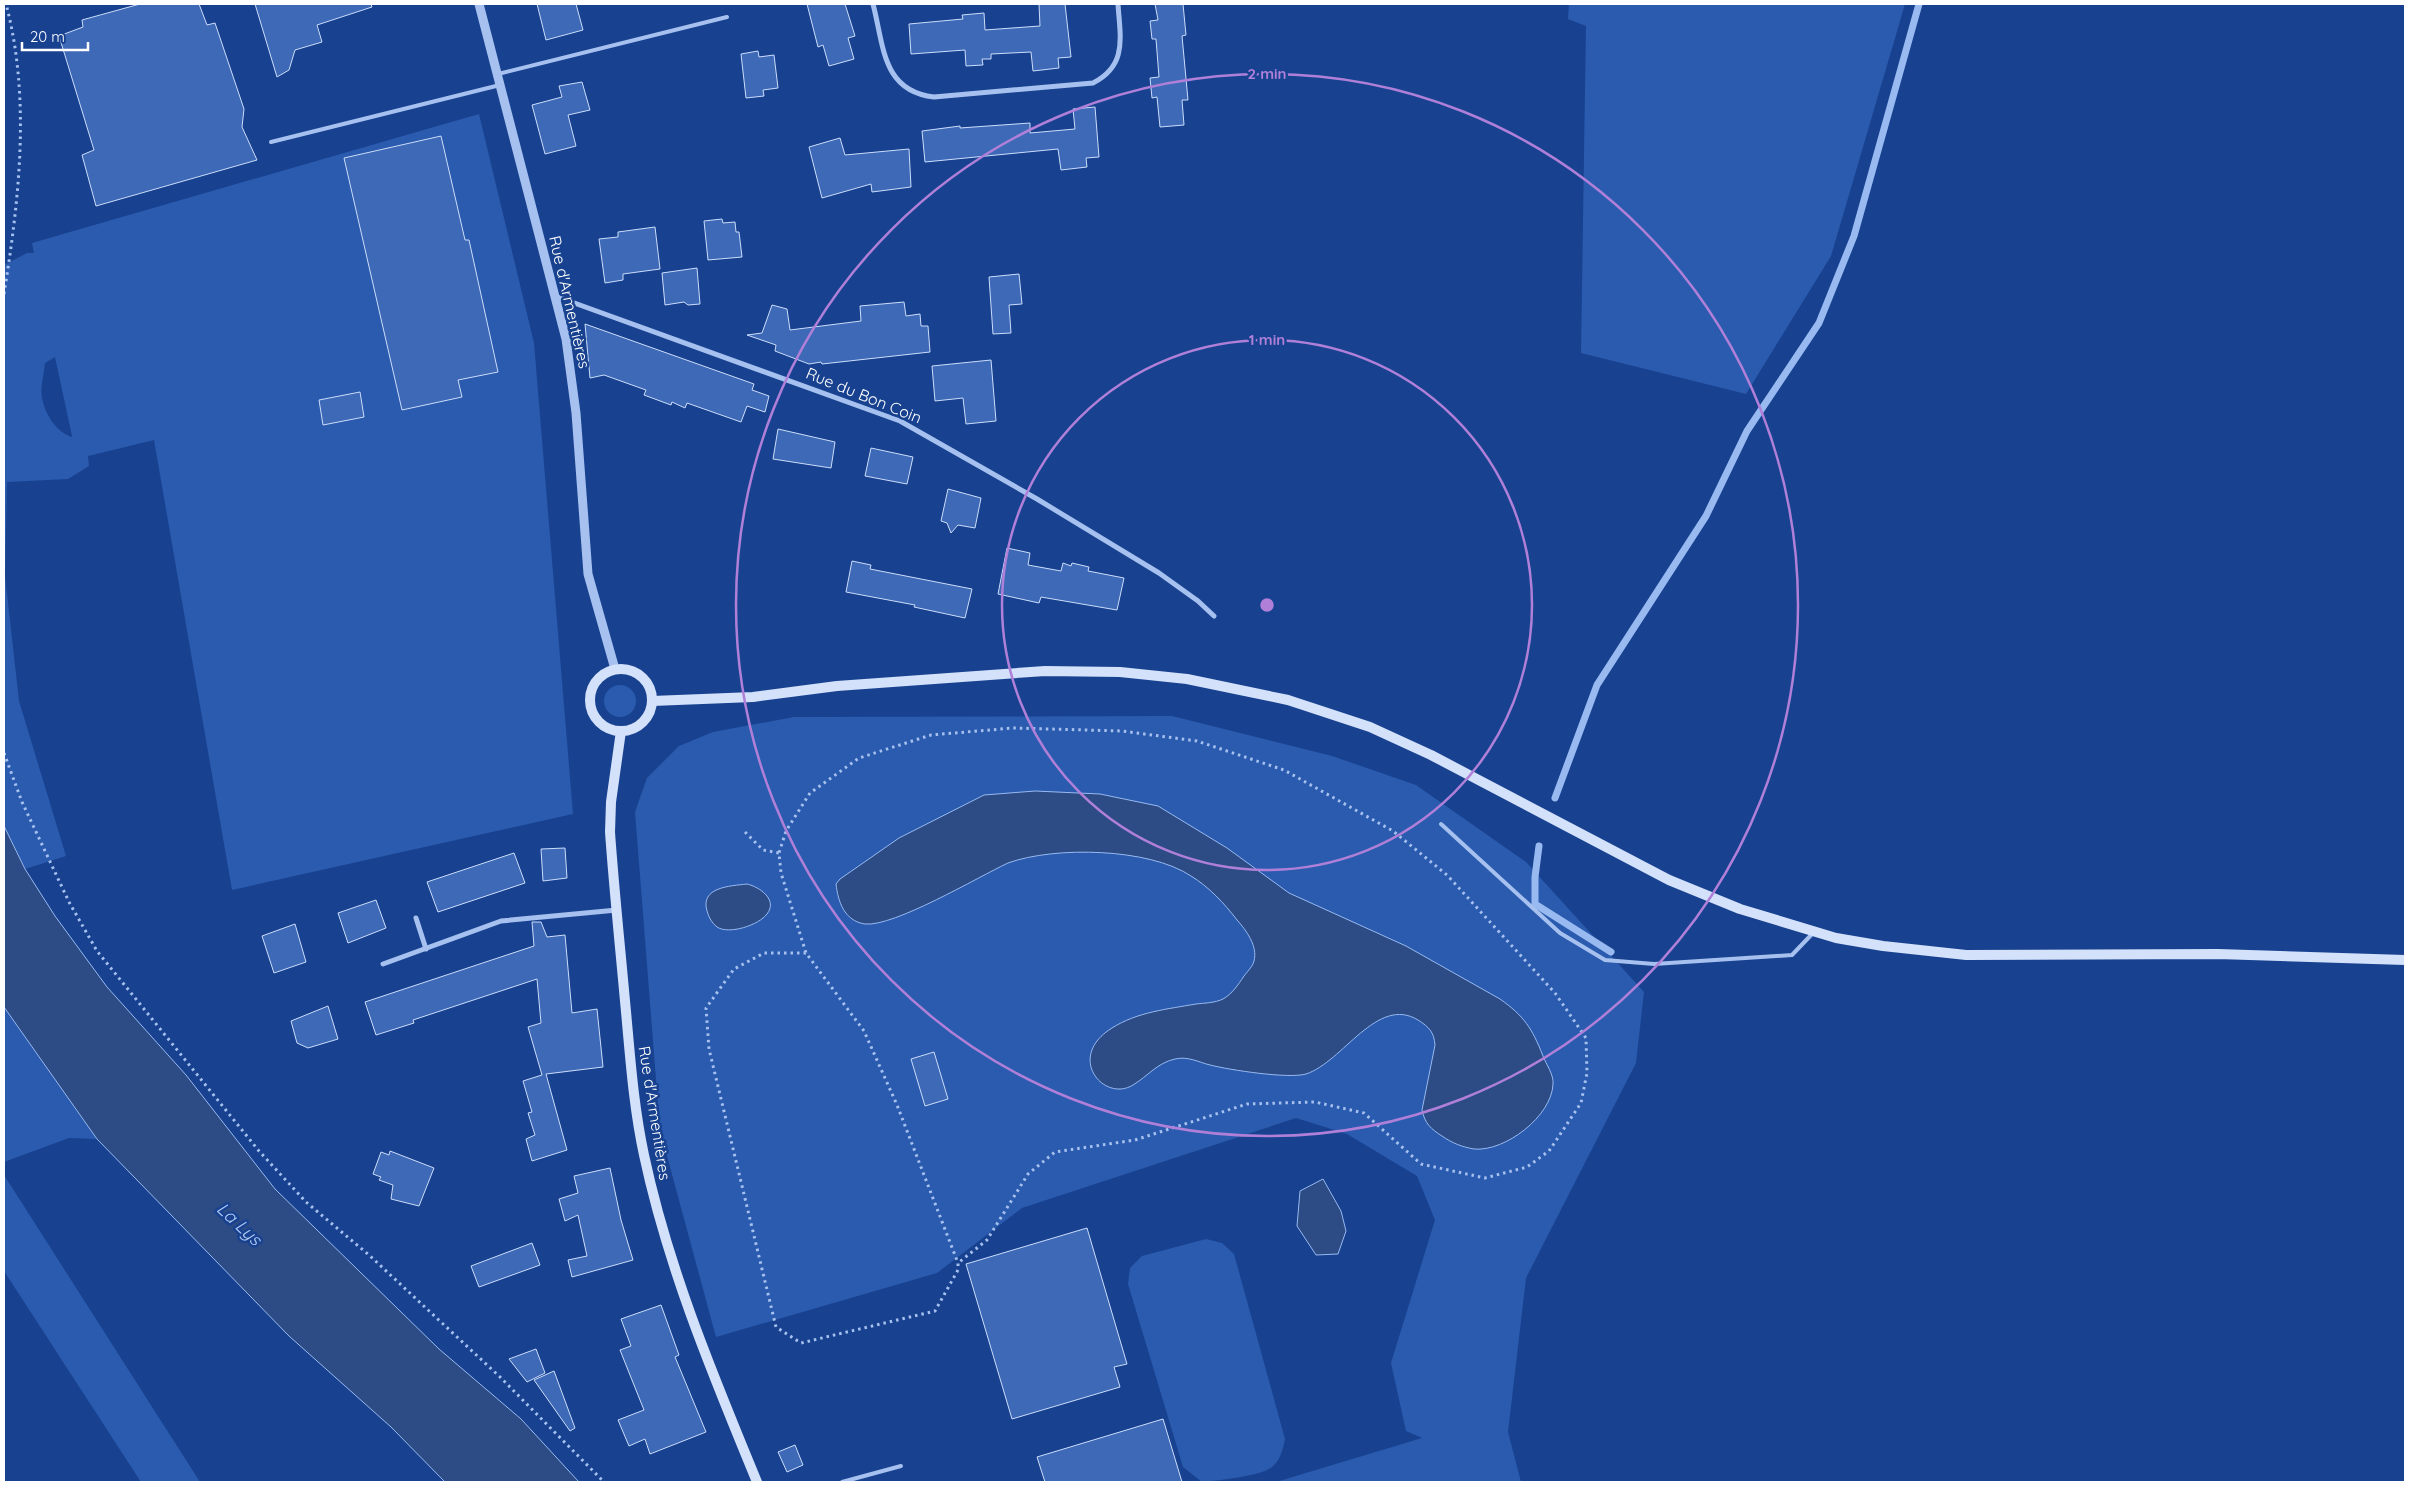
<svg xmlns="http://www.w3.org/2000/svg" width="2409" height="1486" viewBox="0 0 2409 1486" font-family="Quicksand,sans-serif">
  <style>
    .green { fill: #2b5bae; fill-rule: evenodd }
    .water { fill: #2d4c86; stroke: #98baf1 }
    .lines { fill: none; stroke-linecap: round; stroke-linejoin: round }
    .stream { stroke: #98baf1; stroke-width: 7 }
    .building { fill: #3d69b6; stroke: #ccddfb }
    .path { stroke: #a6c1ef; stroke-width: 3; stroke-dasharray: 2.5 4; stroke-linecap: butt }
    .service { stroke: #a6c1ef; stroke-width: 4 }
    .minor { stroke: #a6c1ef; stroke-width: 5 }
    .tertiary { stroke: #a6c1ef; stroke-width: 9 }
    .secondary { stroke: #d3e1fb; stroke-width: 10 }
    .ring { fill: none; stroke: #b080d9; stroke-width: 2.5 }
    .labels { text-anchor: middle; stroke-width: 5; stroke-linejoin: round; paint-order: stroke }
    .street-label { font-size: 16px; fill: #fff; stroke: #184290 }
    .water-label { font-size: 18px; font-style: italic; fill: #b2cbf6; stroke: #184290 }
    .centre { fill: #b080d9; stroke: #184290; stroke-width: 2.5 }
    .ring-label { font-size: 15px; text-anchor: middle; font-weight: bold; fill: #b080d9; stroke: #184290; stroke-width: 5; stroke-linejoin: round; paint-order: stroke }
  </style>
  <rect width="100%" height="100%" fill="#184290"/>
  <!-- green -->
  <g class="green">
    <path d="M1569 4H1905L1831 256 1746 394 1581 353 1586 26 1568 19Z"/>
    <path d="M479 114 534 343 573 814 232 890 154 440 88 456 89 466 68 479 7 482 5 576 19 701 66 856 25 869 4 826V265L27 253H34L32 243ZM55 357 72 436V437C56 432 45 414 42 398 40 388 44 374 45 363Z"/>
    <circle cx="620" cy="701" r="16"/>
    <path d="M1172 716 1332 756 1416 785 1526 862 1644 992 1636 1063 1526 1278 1508 1432 1521 1482H1276L1422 1438 1406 1431 1391 1363 1435 1220 1417 1176 1347 1134 1296 1118 1022 1208 937 1273 716 1337 660 1130 635 812 647 778 679 746 713 732 794 717Z"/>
    <path d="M4 1007 97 1139 69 1138 4 1162Z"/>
    <path d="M4 1175 200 1482H141L4 1271Z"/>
    <path d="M1206 1239 1222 1243 1234 1254 1285 1439C1283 1449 1280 1461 1272 1467 1259 1477 1218 1480 1202 1482L1183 1467 1128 1284 1130 1268 1142 1256Z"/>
  </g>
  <!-- water -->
  <g class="water">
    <path d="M1035 791 1100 794 1158 806 1227 848 1289 893 1406 946 1500 999C1524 1016 1532 1028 1543 1056 1546 1064 1554 1075 1553 1084 1552 1116 1505 1152 1474 1149 1462 1147 1452 1143 1442 1136 1431 1129 1425 1124 1422 1110L1435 1045C1434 1032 1429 1027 1418 1020 1377 995 1343 1062 1306 1074 1288 1079 1230 1070 1210 1065 1198 1062 1188 1056 1175 1059 1157 1063 1148 1076 1133 1085 1104 1103 1065 1057 1112 1028 1137 1012 1168 1009 1196 1004 1204 1003 1215 1003 1223 999 1232 994 1238 985 1244 976 1247 972 1253 966 1254 961 1258 946 1246 930 1237 920 1224 903 1209 887 1191 876 1149 848 1055 846 1008 863 978 877 894 927 865 924 844 921 838 901 836 884L840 879 899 838 984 795Z"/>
    <path d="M4 826 25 869 55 916 107 987 186 1075 275 1189 439 1349 521 1419 579 1482H445L391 1427 289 1336 97 1139 4 1007Z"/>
    <path d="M747 884C760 887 778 900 767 914 759 925 729 935 717 927 712 923 709 918 707 911 700 887 730 886 747 884Z"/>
    <path d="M1323 1179 1341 1211 1346 1231 1338 1254 1316 1255 1297 1226 1300 1191Z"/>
  </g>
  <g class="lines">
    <!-- stream -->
    <g class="stream">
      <path d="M1555 798 1597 685 1706 516 1747 431 1819 323 1854 236 1919 4"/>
      <path d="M1539 846 1535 877V904L1611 952"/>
    </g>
  </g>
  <!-- building -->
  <g class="building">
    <path d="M140 4H199L207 25 215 23 244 109 242 127 257 160 96 206 82 155 94 150 59 36 83 27 82 20Z"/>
    <path d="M255 4H371L372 7 317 25 322 42 295 50 289 70 277 77Z"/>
    <path d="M537 4H576L583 30 546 40Z"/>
    <path d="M807 4H845L855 36 848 38 854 59 829 66 823 45 818 47Z"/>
    <path d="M1039 4H1065L1071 57 1058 58 1059 68 1033 71 1031 52 991 54V59H982L983 65 966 66 965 50 911 54 909 24 963 19 962 15 984 13 985 30 1040 26Z"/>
    <path d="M1155 4H1183L1186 35 1182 36 1188 100H1182L1184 125 1160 127 1157 97 1152 98 1150 78 1159 77 1156 39H1152L1150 21 1158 20Z"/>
    <path d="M758 51 759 57 774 55 778 88 763 90 764 96 746 98 741 54Z"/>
    <path d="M582 82 590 110 568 115 576 146 545 154 532 105 562 97 559 86Z"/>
    <path d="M1095 107 1099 157 1086 158 1087 167 1061 170 1058 149 925 162 922 131 960 126V128L1030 123V133L1075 129 1073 109Z"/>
    <path d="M441 136 465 240H469L498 372 458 380 462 397 402 410 344 158Z"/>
    <path d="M840 138 845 155 909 149 911 187 872 192 871 184 822 198 809 147Z"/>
    <path d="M722 219 723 223 735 222 736 232H739L742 257 708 260 704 221Z"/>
    <path d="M655 227 660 269 623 274V280L605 283 599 239 618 237V232Z"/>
    <path d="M697 268 700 304 688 305 684 302 665 305 662 273Z"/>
    <path d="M1019 274 1022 304 1009 305 1011 333 993 334 989 277Z"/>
    <path d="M904 302 906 316 920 314 921 326H928L930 352 822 364 821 362 809 364 775 351 776 345 747 335 762 333 772 305 787 309 790 330 861 321 860 306Z"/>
    <path d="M585 324 754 384 752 390 769 396 765 412 747 406 741 422 687 403 685 408 672 402 671 405 644 395 646 390 604 375 590 378Z"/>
    <path d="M991 360 996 421 966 424 963 398 935 401 932 366Z"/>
    <path d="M360 392 364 417 323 425 319 400Z"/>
    <path d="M778 429 835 442 831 468 773 459Z"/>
    <path d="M871 448 913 457 907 484 865 476Z"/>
    <path d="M948 489 981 498 975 528 958 525 951 533 947 523 941 521Z"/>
    <path d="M1007 548 1030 553 1028 565 1061 571 1063 563 1071 566 1072 563 1089 567 1088 571 1124 578 1117 610 1041 597 1039 603 998 594Z"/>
    <path d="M852 561 871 565 870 569 972 589 965 618 914 607 915 605 846 592Z"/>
    <path d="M565 848 567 878 543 881 541 849Z"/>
    <path d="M514 853 525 883 438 912 427 882Z"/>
    <path d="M376 900 386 928 348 943 338 913Z"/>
    <path d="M532 922H541L547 937 565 935 572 1013 597 1009 603 1067 546 1074 567 1150 532 1161 526 1139 535 1135 528 1113 532 1112 523 1081 542 1075 528 1027 541 1023 537 979 413 1020 414 1023 376 1035 365 1002 534 946Z"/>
    <path d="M295 924 306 962 274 973 262 936Z"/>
    <path d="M328 1006 338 1039 308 1048 297 1043 291 1021Z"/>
    <path d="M934 1052 948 1099 925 1106 911 1059Z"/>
    <path d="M390 1151 434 1168 419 1206 391 1199 393 1185 379 1180 381 1177 373 1174 381 1152 389 1155Z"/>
    <path d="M610 1168 621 1220 633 1260 572 1277 568 1260 587 1256 578 1215 565 1221 559 1199 578 1193 574 1176Z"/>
    <path d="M1087 1228 1127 1364 1114 1367 1120 1387 1012 1419 966 1264Z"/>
    <path d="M532 1243 540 1265 479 1287 471 1266Z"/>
    <path d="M661 1305 679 1355 675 1357 706 1432 650 1454 645 1439 629 1446 618 1420 644 1410 620 1350 631 1346 621 1319Z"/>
    <path d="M536 1349 545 1373 527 1382 509 1359Z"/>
    <path d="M554 1371 575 1428 570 1431 534 1380Z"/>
    <path d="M1163 1419 1182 1482H1045L1037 1457Z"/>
    <path d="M795 1445 803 1465 787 1472 778 1452Z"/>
  </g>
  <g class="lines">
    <!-- path -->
    <g class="path">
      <path d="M4 294C19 200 31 98 6 4"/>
      <path d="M4 753 22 802 69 902 97 951 259 1151 306 1202 369 1255 500 1377 604 1482"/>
      <path d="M745 832 763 850 779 853"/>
      <path d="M806 953H764L734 969 706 1008 709 1049 776 1327 801 1343 935 1311 958 1270V1263L897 1105 864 1031 806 953 781 873 779 853 786 831 810 793 859 758 931 735 1013 728 1122 731 1197 741 1284 770 1393 831 1447 875 1555 993 1586 1038 1587 1073 1581 1103 1549 1151 1527 1167 1485 1178 1421 1164 1364 1113 1315 1102 1247 1104 1135 1140 1055 1152 1028 1174 987 1240 958 1263"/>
    </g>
    <!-- service -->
    <g class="service">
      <path d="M498 74 727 17"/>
      <path d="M271 142 500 85"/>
      <path d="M1441 824 1560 933 1605 960 1654 964 1792 955 1813 933"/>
      <path d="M842 1482 901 1466"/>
    </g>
    <!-- minor -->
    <g class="minor">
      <path d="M873 4C884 46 882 91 934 97L1093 83C1128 65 1120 37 1118 4"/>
      <path d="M555 296 900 421 1037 499 1159 573 1198 601 1214 616"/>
      <path d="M416 918 426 949"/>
      <path d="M383 964 501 921 617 910"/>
    </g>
    <!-- tertiary -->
    <path class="tertiary" d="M479 4 566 339 576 413 588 574 615 669"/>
    <!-- secondary -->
    <g class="secondary">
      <circle cx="621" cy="700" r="31"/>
      <path d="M652 701 753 697 837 686 1045 671 1120 672 1187 679 1288 700 1370 727 1431 755 1669 880 1740 909 1836 938 1883 946 1966 955 2218 954 2405 960"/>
      <path d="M621 731 611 802 610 832C614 889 620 945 625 1001 630 1053 633 1104 644 1155 668 1268 713 1375 757 1482"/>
    </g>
  </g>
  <!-- distance rings -->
  <g class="ring">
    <circle cx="1267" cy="605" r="265"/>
    <circle cx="1267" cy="605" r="531"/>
  </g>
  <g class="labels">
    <!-- street labels -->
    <g class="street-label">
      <text transform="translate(570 302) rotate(77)" y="6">Rue d'Armentières</text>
      <text transform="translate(864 395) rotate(22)" y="6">Rue du Bon Coin</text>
      <text transform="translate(655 1113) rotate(81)" y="6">Rue d'Armentières</text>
    </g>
    <!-- water labels -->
    <g class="water-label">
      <text transform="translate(239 1224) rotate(43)" y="6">La Lys</text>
    </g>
  </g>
  <circle cx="1267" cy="605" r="8" class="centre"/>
  <g class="ring-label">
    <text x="1267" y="79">2 min</text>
    <text x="1267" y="345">1 min</text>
  </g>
  <!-- border -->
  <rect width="2409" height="1486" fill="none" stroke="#ffffff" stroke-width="10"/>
  <!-- scale -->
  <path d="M22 42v8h66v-8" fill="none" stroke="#ffffff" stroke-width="2.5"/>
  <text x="30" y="42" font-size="15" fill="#ffffff" stroke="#184290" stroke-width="4" paint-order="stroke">20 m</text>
</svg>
